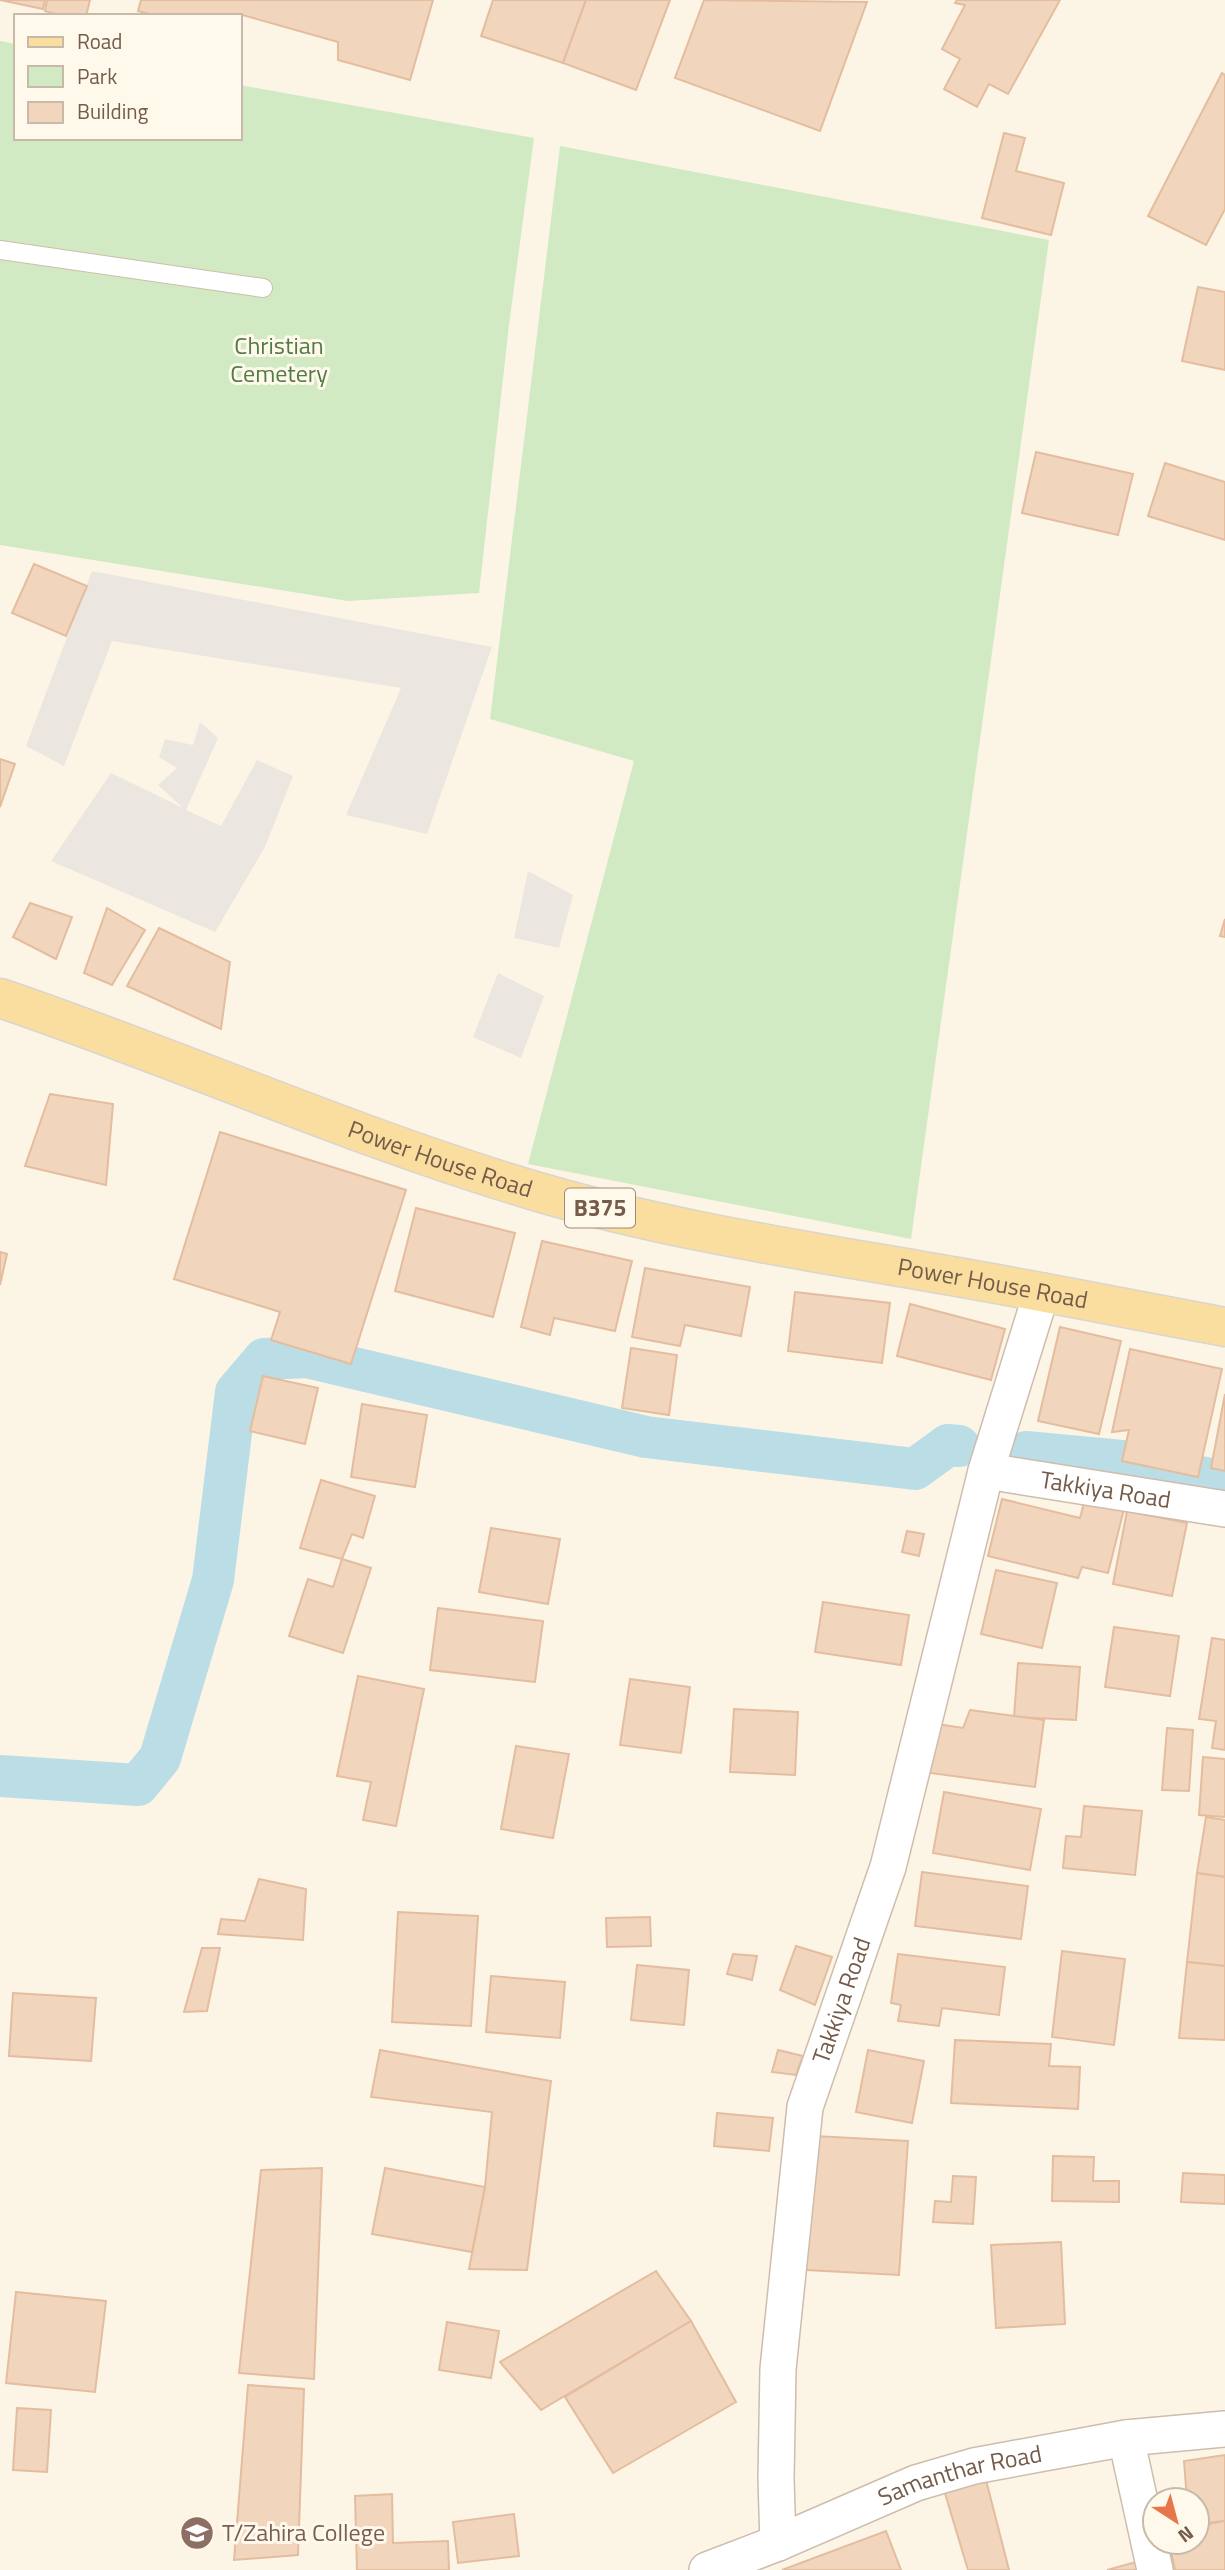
<svg xmlns="http://www.w3.org/2000/svg" width="1225" height="2570" viewBox="0 0 1225 2570" font-family="'Titillium Web',sans-serif">
  <style>
    .industrial { fill: #ece6e0 }
    .green { fill: #d1eac4 }
    .lines { fill: none; stroke-linecap: round; stroke-linejoin: round }
    .canal { stroke: #badde6; stroke-width: 42 }
    .building { fill: #f2d5bd; stroke: #e4bd9e; stroke-width: 2 }
    .service-casing { stroke: #cebdac; stroke-width: 20 }
    .minor-casing { stroke: #cebdac; stroke-width: 38 }
    .primary-casing { stroke: #dbd5d0; stroke-width: 41 }
    .service { stroke: #fff; stroke-width: 18 }
    .minor { stroke: #fff; stroke-width: 35 }
    .primary { stroke: #fade9f; stroke-width: 38 }
    .labels { text-anchor: middle; stroke-width: 6; stroke-linejoin: round; paint-order: stroke }
    .shield { fill: #fff9ec; stroke: #9e8b7b; stroke-width: 2 }
    .shield-label { font-size: 23px; font-weight: bold; fill: #755c4a }
    .park-label { font-size: 24px; fill: #507b42; stroke: #fff9ec }
    .street-label { font-size: 24px; fill: #755c4a; stroke: #fff9ec }
    .education-label { font-size: 24px; fill: #785e54; stroke: #fff9ec; text-anchor: start }
  </style>
  <rect width="100%" height="100%" fill="#fcf5e6"/>
  <!-- industrial -->
  <g class="industrial">
    <path d="M92 571 492 647 427 834 346 815 401 688 112 641 64 766 26 746Z"/>
    <path d="M200 722 218 738 186 810 221 826 257 760 293 776 265 847 215 932 51 861 111 773 183 808 158 785 177 768 159 757 165 739 193 745Z"/>
    <path d="M528 871 573 895 559 948 514 938Z"/>
    <path d="M498 973 544 996 521 1058 473 1037Z"/>
  </g>
  <!-- green -->
  <g class="green">
    <path d="M0 41 16 44V138H240V85L534 138 509 325 479 593 348 601 0 545Z"/>
    <path d="M560 146 1049 240 911 1239 528 1164 634 761 490 719Z"/>
  </g>
  <g class="lines">
    <!-- canal -->
    <g class="canal">
      <path d="M1026 1452 1122 1461 1225 1482"/>
      <path d="M0 1776 138 1785 160 1758 213 1580 236 1392 264 1359 307 1357 646 1437 915 1469 948 1445 959 1446"/>
    </g>
  </g>
  <!-- building -->
  <g class="building">
    <path d="M0 0H45L43 9Z"/>
    <path d="M47 0H90L86 16H63L45 11Z"/>
    <path d="M141 0H433L410 80 338 60V42L239 14 157 16 138 11Z"/>
    <path d="M493 0H586L563 63 481 36Z"/>
    <path d="M586 0H670L636 90 563 63Z"/>
    <path d="M704 0 867 2 820 131 675 78Z"/>
    <path d="M957 0H1060L1008 94 989 84 977 107 944 89 960 59 942 49 965 5 955 3Z"/>
    <path d="M1222 73 1225 75V209L1206 245 1148 216Z"/>
    <path d="M1004 133 1025 138 1016 171 1064 183 1051 235 982 218Z"/>
    <path d="M1198 287 1225 292V370L1182 361Z"/>
    <path d="M1036 452 1133 474 1118 535 1022 513Z"/>
    <path d="M1165 463 1225 482V540L1148 516Z"/>
    <path d="M34 564 87 586 66 636 12 613Z"/>
    <path d="M0 759 15 764 0 807Z"/>
    <path d="M30 903 72 917 56 959 13 937Z"/>
    <path d="M107 908 145 930 112 985 84 973Z"/>
    <path d="M1225 919V937L1220 936Z"/>
    <path d="M159 928 230 962 221 1029 127 986Z"/>
    <path d="M50 1094 113 1104 106 1185 25 1166Z"/>
    <path d="M220 1132 406 1190 351 1364 271 1340 280 1312 174 1279Z"/>
    <path d="M416 1208 515 1233 493 1317 395 1291Z"/>
    <path d="M542 1241 632 1261 615 1331 554 1318 550 1335 521 1327Z"/>
    <path d="M0 1252 7 1254 0 1285Z"/>
    <path d="M645 1268 750 1287 741 1336 685 1325 680 1346 632 1337Z"/>
    <path d="M795 1292 890 1303 882 1363 788 1351Z"/>
    <path d="M910 1304 1005 1329 991 1380 897 1356Z"/>
    <path d="M1060 1327 1121 1341 1099 1434 1038 1421Z"/>
    <path d="M631 1348 677 1355 669 1415 622 1408Z"/>
    <path d="M1130 1349 1222 1369 1198 1477 1122 1461 1129 1430 1112 1432Z"/>
    <path d="M263 1376 318 1388 305 1444 250 1431Z"/>
    <path d="M1225 1394V1471L1211 1468Z"/>
    <path d="M362 1404 427 1415 415 1487 351 1477Z"/>
    <path d="M321 1480 375 1496 363 1538 352 1534 342 1559 300 1548Z"/>
    <path d="M1002 1499 1080 1518 1085 1499 1124 1509 1108 1573 1082 1567 1078 1578 988 1556Z"/>
    <path d="M1127 1511 1187 1523 1172 1596 1113 1584Z"/>
    <path d="M491 1528 560 1539 548 1604 479 1592Z"/>
    <path d="M907 1531 924 1534 919 1556 902 1552Z"/>
    <path d="M342 1559 371 1568 343 1653 289 1636 308 1579 333 1587Z"/>
    <path d="M996 1570 1057 1583 1042 1648 981 1634Z"/>
    <path d="M823 1602 909 1615 901 1665 815 1652Z"/>
    <path d="M438 1608 543 1621 535 1682 430 1670Z"/>
    <path d="M1114 1627 1179 1636 1170 1696 1105 1687Z"/>
    <path d="M1212 1638 1225 1640V1750L1212 1748 1216 1721 1199 1719Z"/>
    <path d="M1018 1663 1080 1667 1076 1720 1014 1717Z"/>
    <path d="M358 1676 424 1689 396 1826 363 1820 371 1782 337 1776Z"/>
    <path d="M630 1679 690 1687 681 1753 620 1745Z"/>
    <path d="M734 1709 798 1712 795 1775 730 1772Z"/>
    <path d="M970 1710 1044 1720 1035 1787 923 1772 930 1723 963 1728Z"/>
    <path d="M1167 1728 1193 1730 1189 1791 1162 1790Z"/>
    <path d="M516 1746 569 1754 553 1838 501 1829Z"/>
    <path d="M1203 1757 1225 1759V1817L1199 1815Z"/>
    <path d="M944 1792 1041 1809 1030 1870 933 1853Z"/>
    <path d="M1084 1806 1142 1811 1135 1875 1063 1868 1066 1836 1081 1837Z"/>
    <path d="M1206 1817 1225 1820V1877L1197 1873Z"/>
    <path d="M922 1872 1028 1886 1021 1939 915 1926Z"/>
    <path d="M1197 1873 1225 1877V1966L1187 1962Z"/>
    <path d="M259 1879 306 1889 303 1940 218 1934 221 1919 245 1921Z"/>
    <path d="M398 1912 478 1916 471 2026 392 2022Z"/>
    <path d="M650 1917 651 1946 607 1947 606 1918Z"/>
    <path d="M796 1946 832 1957 815 2005 780 1990Z"/>
    <path d="M202 1948H220L207 2011 184 2012Z"/>
    <path d="M1062 1951 1125 1959 1114 2045 1052 2037Z"/>
    <path d="M733 1954 757 1956 752 1980 727 1974Z"/>
    <path d="M898 1954 1005 1967 999 2015 942 2008 939 2026 898 2021 901 2005 891 2003Z"/>
    <path d="M1187 1962 1225 1966V2040L1179 2038Z"/>
    <path d="M637 1965 689 1970 684 2025 631 2020Z"/>
    <path d="M491 1976 565 1982 560 2038 486 2032Z"/>
    <path d="M13 1993 96 1998 91 2061 9 2056Z"/>
    <path d="M955 2040 1051 2044 1049 2066 1080 2067 1078 2109 951 2103Z"/>
    <path d="M380 2050 551 2081 527 2270 469 2269 485 2187 492 2112 371 2097Z"/>
    <path d="M778 2050 803 2056 796 2075 772 2072Z"/>
    <path d="M868 2050 924 2061 912 2123 856 2112Z"/>
    <path d="M717 2113 773 2118 769 2151 714 2146Z"/>
    <path d="M814 2136 908 2141 899 2275 806 2270Z"/>
    <path d="M1053 2156 1094 2157 1093 2181H1119V2202L1052 2201Z"/>
    <path d="M322 2168 314 2379 239 2373 261 2170Z"/>
    <path d="M385 2168 485 2187 472 2252 372 2234Z"/>
    <path d="M1183 2173 1225 2175V2204L1181 2202Z"/>
    <path d="M953 2176 976 2177 973 2224 933 2222 935 2201 951 2202Z"/>
    <path d="M1061 2242 1065 2324 996 2328 991 2245Z"/>
    <path d="M656 2271 691 2321 541 2410 500 2362Z"/>
    <path d="M16 2292 106 2301 95 2392 6 2383Z"/>
    <path d="M691 2321 736 2402 613 2473 565 2397Z"/>
    <path d="M447 2322 499 2331 491 2378 439 2370Z"/>
    <path d="M248 2385 304 2389 298 2555 234 2560Z"/>
    <path d="M17 2408 51 2410 47 2472 13 2470Z"/>
    <path d="M1225 2455V2521L1197 2524V2500H1187L1184 2461Z"/>
    <path d="M985 2476 1009 2570H968L944 2490Z"/>
    <path d="M392 2494 393 2543 448 2541 449 2570H357L355 2496Z"/>
    <path d="M514 2514 519 2556 458 2563 453 2522Z"/>
    <path d="M1225 2521V2570H1175L1169 2542H1197V2526Z"/>
    <path d="M886 2531 901 2570H782Z"/>
    <path d="M1136 2562 1138 2570H1107Z"/>
  </g>
  <g class="lines">
    <!-- service casing -->
    <g class="service-casing">
      <path id="service" d="M0 250 263 288"/>
    </g>
    <!-- minor casing -->
    <g class="minor-casing">
      <g id="minor">
        <path id="s1" d="M986 1471 1225 1509"/>
        <path d="M1126 2438 1155 2570"/>
        <path id="s2" d="M778 2543 776 2479 778 2369 805 2107 888 1867 986 1471 1042 1291"/>
        <path id="s3" d="M707 2570 778 2543 916 2483 974 2466 1126 2438 1225 2429"/>
      </g>
    </g>
    <!-- primary casing -->
    <g class="primary-casing">
      <g id="primary">
        <path id="s4" d="M0 998C180 1059 353 1137 535 1191 660 1228 789 1248 917 1270 1020 1287 1122 1308 1225 1327"/>
      </g>
    </g>
    <!-- service -->
    <use href="#service" class="service"/>
    <!-- minor -->
    <use href="#minor" class="minor"/>
    <!-- primary -->
    <use href="#primary" class="primary"/>
  </g>
  <!-- icons -->
  <defs>
    <g id="school-disc" transform="scale(1.75)"><circle r="9.5" fill="#8d6e63" stroke="#fff9ec"/><path d="M0-5L7-2L0 1L-7-2ZM-4 1L0 2.5L4 1V4Q0 6-4 4Z" fill="#fff"/></g>
  </defs>
  <g fill-rule="evenodd">
    <use href="#school-disc" x="197" y="2533"/>
  </g>
  <g class="labels">
    <!-- shield labels -->
    <rect class="shield" x="565" y="1188.5" width="70" height="39" rx="5"/>
    <g class="shield-label">
      <text x="600" y="1216">B375</text>
    </g>
    <!-- park labels -->
    <g class="park-label">
      <text x="279" y="354">Christian<tspan x="279" dy="28">Cemetery</tspan></text>
    </g>
    <!-- street labels -->
    <g class="street-label">
      <text dy="8" stroke="none"><textPath href="#s4" startOffset="469">Power House Road</textPath></text>
      <text dy="8" stroke="none"><textPath href="#s4" startOffset="1036">Power House Road</textPath></text>
      <text dy="8" stroke="none"><textPath href="#s1" startOffset="121">Takkiya Road</textPath></text>
      <text dy="8" stroke="none"><textPath href="#s2" startOffset="550">Takkiya Road</textPath></text>
      <text dy="8" stroke="none"><textPath href="#s3" startOffset="271">Samanthar Road</textPath></text>
    </g>
    <!-- education labels -->
    <g class="education-label">
      <text x="222" y="2541">T/Zahira College</text>
    </g>
  </g>
  <!-- legend -->
  <rect x="14" y="14" width="228" height="126" fill="#fff9ec" stroke="#c8baab" stroke-width="2"/>
  <rect x="28" y="37" width="35" height="10" fill="#fade9f" stroke="#c8baab" stroke-width="2"/>
  <text x="77" y="49" font-size="21" fill="#755c4a">Road</text>
  <rect x="28" y="66" width="35" height="21" fill="#d1eac4" stroke="#c8baab" stroke-width="2"/>
  <text x="77" y="84" font-size="21" fill="#755c4a">Park</text>
  <rect x="28" y="102" width="35" height="21" fill="#f2d5bd" stroke="#c8baab" stroke-width="2"/>
  <text x="77" y="119" font-size="21" fill="#755c4a">Building</text>
  <!-- north arrow -->
  <g transform="translate(1176 2521) rotate(144)"><circle r="33" fill="#fff9ec" stroke="#c8baab" stroke-width="2"/>
  <path d="M0-5L12 26L0 18L-12 26Z" fill="#e5774b"/>
  <text y="-10" font-size="19" font-weight="bold" text-anchor="middle" fill="#755c4a">N</text>
  </g>
</svg>
